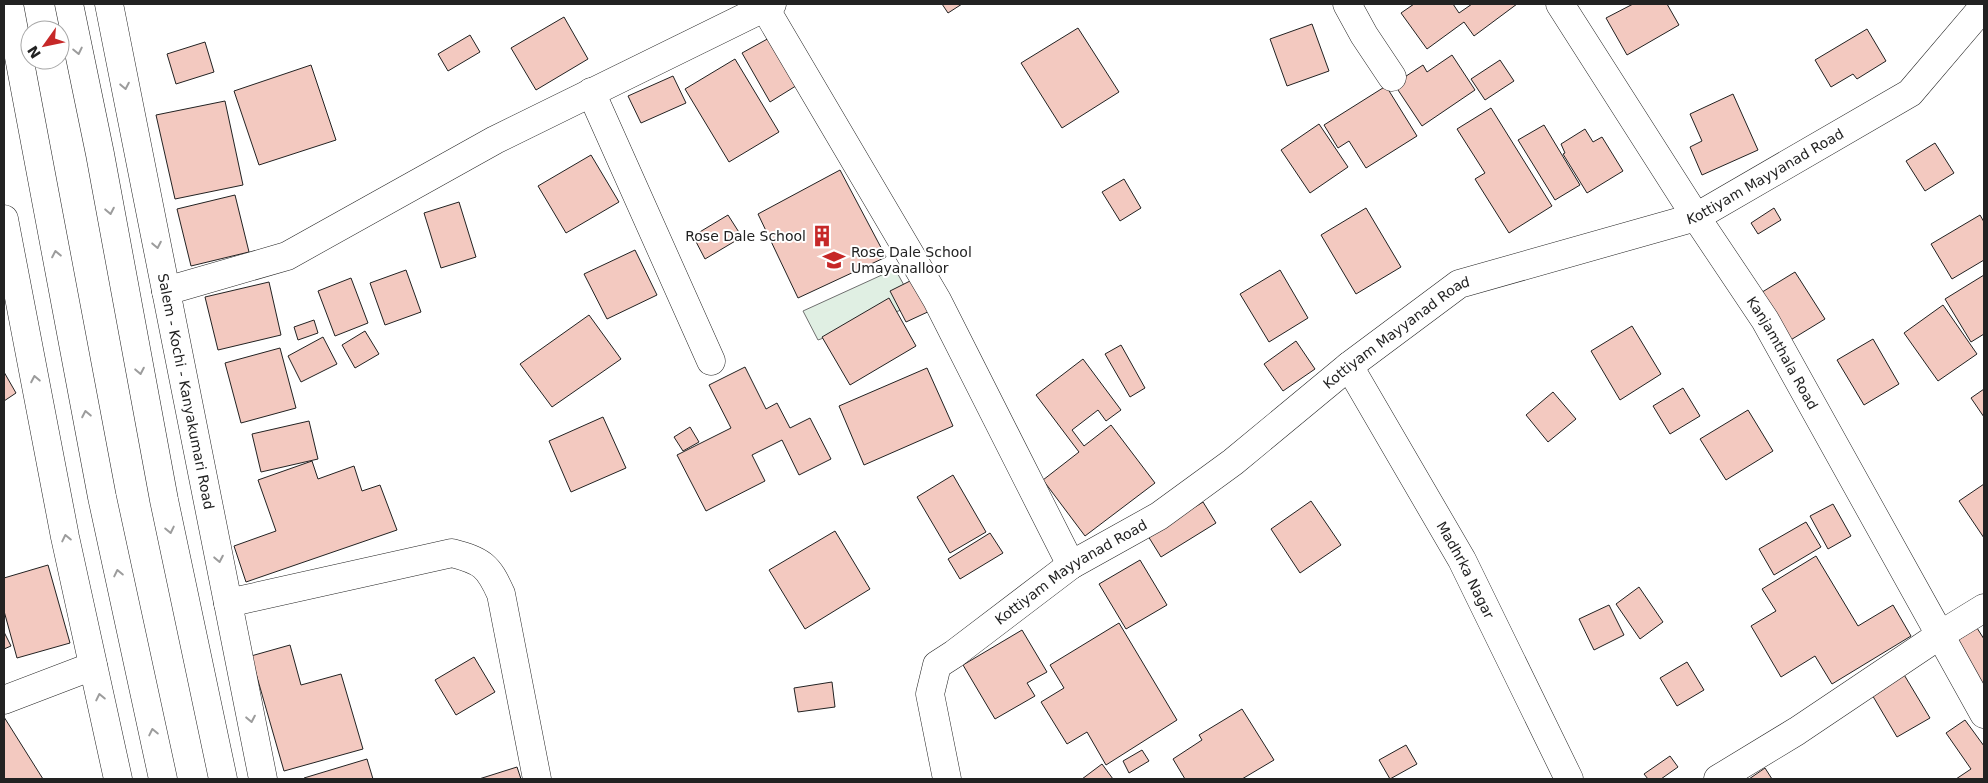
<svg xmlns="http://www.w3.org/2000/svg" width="1988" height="783" viewBox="0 0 1988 783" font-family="'DejaVu Sans',sans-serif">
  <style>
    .green { fill: #e0efe3; stroke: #6f6f6f }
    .building { fill: #f3c9c0; stroke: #222 }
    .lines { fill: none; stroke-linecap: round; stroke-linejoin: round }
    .minor-casing { stroke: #222; stroke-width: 29 }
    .highway-casing { stroke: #222; stroke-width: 29 }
    .minor { stroke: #fff; stroke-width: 28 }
    .highway { stroke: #fff; stroke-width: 28 }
    .oneway { stroke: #9c9c9c }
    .labels { text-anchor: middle; stroke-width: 4; stroke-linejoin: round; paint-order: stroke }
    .street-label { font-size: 14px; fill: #222; stroke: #fff }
    .poi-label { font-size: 14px; fill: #222; stroke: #fff; text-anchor: end }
  </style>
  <rect width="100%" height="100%" fill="#fff"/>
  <!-- green -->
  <path class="green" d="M895 269 915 305 818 340 803 311Z"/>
  <!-- building -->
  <g class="building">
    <path d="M942 4H962L948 13Z"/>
    <path d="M1414 4H1453L1459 13 1472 4H1517L1474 36 1464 22 1427 49 1401 13Z"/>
    <path d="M1633 4H1667L1679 25 1627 55 1606 18Z"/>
    <path d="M564 17 588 59 536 90 511 48Z"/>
    <path d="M1312 24 1329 71 1287 86 1270 39Z"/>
    <path d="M1078 28 1119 92 1062 128 1021 63Z"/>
    <path d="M1867 29 1886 61 1857 79 1853 74 1831 87 1815 60Z"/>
    <path d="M470 35 480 52 448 71 438 54Z"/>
    <path d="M771 37 799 84 770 102 742 53Z"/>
    <path d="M205 42 214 72 176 84 167 54Z"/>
    <path d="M1452 55 1475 90 1422 126 1394 84 1423 65 1427 72Z"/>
    <path d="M735 59 779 132 729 162 685 89Z"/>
    <path d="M1500 60 1514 81 1485 100 1471 79Z"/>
    <path d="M311 65 336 140 259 165 234 91Z"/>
    <path d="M673 76 686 103 641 123 628 96Z"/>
    <path d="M1386 86 1417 136 1366 168 1349 141 1338 148 1324 125Z"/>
    <path d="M1733 94 1758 150 1702 175 1690 147 1702 141 1690 114Z"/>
    <path d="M225 101 243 185 175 199 156 115Z"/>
    <path d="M1491 108 1552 206 1509 233 1475 179 1485 173 1457 129Z"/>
    <path d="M1319 124 1348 167 1310 193 1281 150Z"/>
    <path d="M1544 125 1580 185 1555 200 1518 140Z"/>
    <path d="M1585 129 1593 142 1602 137 1623 171 1587 193 1563 154 1565 153 1561 144Z"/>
    <path d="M1935 143 1954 173 1925 191 1906 161Z"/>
    <path d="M591 155 619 202 566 233 538 186Z"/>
    <path d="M840 170 886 257 798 298 758 214Z"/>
    <path d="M1124 179 1141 208 1120 221 1102 192Z"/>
    <path d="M235 195 249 252 191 266 177 209Z"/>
    <path d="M459 202 476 257 441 268 424 213Z"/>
    <path d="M1366 208 1401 267 1356 294 1321 235Z"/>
    <path d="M1774 208 1781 220 1758 234 1751 223Z"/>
    <path d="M728 215 742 237 705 259 693 236Z"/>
    <path d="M1980 215 1984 222V260L1952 279 1931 244Z"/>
    <path d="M635 250 657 295 607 319 584 274Z"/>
    <path d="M406 270 421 312 385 325 370 283Z"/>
    <path d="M1280 270 1308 318 1269 342 1240 294Z"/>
    <path d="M1795 272 1825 319 1789 341 1759 294Z"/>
    <path d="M1984 275V334L1971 342 1945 299Z"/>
    <path d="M351 278 368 323 335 336 318 291Z"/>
    <path d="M916 278 932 310 906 322 890 291Z"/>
    <path d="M269 282 281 335 218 350 205 297Z"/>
    <path d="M889 298 916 346 850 385 822 337Z"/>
    <path d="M1943 305 1977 354 1938 381 1904 333Z"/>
    <path d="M589 315 621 359 552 407 520 364Z"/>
    <path d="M314 320 318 333 298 340 294 327Z"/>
    <path d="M1632 326 1661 374 1620 400 1591 351Z"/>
    <path d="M365 331 379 354 355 368 342 345Z"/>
    <path d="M323 337 337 364 301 382 288 356Z"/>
    <path d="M1873 339 1899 384 1864 405 1837 360Z"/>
    <path d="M1296 341 1315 369 1283 391 1264 364Z"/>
    <path d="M1121 345 1145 388 1130 397 1105 354Z"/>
    <path d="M280 348 296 408 241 423 225 363Z"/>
    <path d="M1083 359 1121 410 1106 421 1098 410 1072 430 1084 446 1111 425 1155 483 1085 536 1043 480 1079 452 1036 395Z"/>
    <path d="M745 367 766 409 777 403 790 428 810 418 831 459 799 475 782 440 752 455 765 481 706 511 677 455 731 428 709 385Z"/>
    <path d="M927 368 953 426 864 465 839 406Z"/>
    <path d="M4 372 16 393 4 401Z"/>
    <path d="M1683 388 1700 416 1670 434 1653 406Z"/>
    <path d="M1984 389V417L1971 398Z"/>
    <path d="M1553 392 1576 419 1548 442 1526 415Z"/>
    <path d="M1748 410 1773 451 1726 480 1700 439Z"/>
    <path d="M603 417 626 468 571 492 549 441Z"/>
    <path d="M309 421 318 459 261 472 252 434Z"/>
    <path d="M690 427 699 442 683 451 674 437Z"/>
    <path d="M312 461 318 479 354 466 362 491 380 485 397 530 246 582 234 546 276 531 258 480Z"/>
    <path d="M953 475 986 532 950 553 917 497Z"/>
    <path d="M1984 484V538L1959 501Z"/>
    <path d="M1311 501 1341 545 1300 573 1271 529Z"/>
    <path d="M1203 502 1216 523 1161 557 1148 536Z"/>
    <path d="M1833 504 1851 536 1828 549 1810 516Z"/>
    <path d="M1806 522 1821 547 1774 575 1759 549Z"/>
    <path d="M835 531 870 589 805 629 769 570Z"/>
    <path d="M990 533 1003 553 960 579 948 559Z"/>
    <path d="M1816 556 1858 626 1893 605 1911 636 1832 684 1815 656 1781 677 1751 626 1776 611 1762 589Z"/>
    <path d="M1140 560 1167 605 1126 629 1099 584Z"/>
    <path d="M48 565 70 643 17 658 4 611V578Z"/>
    <path d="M1639 587 1663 622 1640 639 1616 604Z"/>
    <path d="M1609 605 1624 635 1594 650 1579 619Z"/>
    <path d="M1119 623 1177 720 1106 765 1087 732 1067 744 1041 702 1064 688 1050 665Z"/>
    <path d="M1977 628 1984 639V688L1952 644Z"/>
    <path d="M1022 630 1047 672 1027 683 1035 696 995 719 963 665Z"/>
    <path d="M4 632 11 646 4 649Z"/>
    <path d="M290 645 301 685 341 674 363 749 284 771 251 656Z"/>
    <path d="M474 657 495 692 456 715 435 680Z"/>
    <path d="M1687 662 1704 690 1677 706 1660 678Z"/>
    <path d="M1903 673 1930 718 1897 737 1871 693Z"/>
    <path d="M832 682 835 707 798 712 794 688Z"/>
    <path d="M1242 709 1274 760 1242 779H1185L1173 759 1202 740 1199 735Z"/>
    <path d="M4 717 43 779H4Z"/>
    <path d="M1965 720 1984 746V779H1956L1971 769 1946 733Z"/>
    <path d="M1406 745 1417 764 1390 779 1379 760Z"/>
    <path d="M1142 750 1149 761 1129 773 1123 761Z"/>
    <path d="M1670 756 1678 767 1661 779H1648L1644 774Z"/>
    <path d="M367 759 373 779H305L304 778Z"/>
    <path d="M1102 764 1113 779H1082Z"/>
    <path d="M517 767 521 779H479Z"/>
    <path d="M1765 768 1772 779H1749Z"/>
  </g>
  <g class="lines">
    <!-- minor casing -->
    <g class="minor-casing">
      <g id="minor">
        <path d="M1347 4 1364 35 1392 77"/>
        <path id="s1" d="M1560 4 1696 217 1765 320 1984 714"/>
        <path d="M765 8 937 300 1071 565"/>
        <path d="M591 92 711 361"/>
        <path d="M166 291 287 256 495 140 772 4"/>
        <path id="s2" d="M1349 366 1462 560 1569 779"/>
        <path d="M228 603 452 553C482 561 488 565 501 594L537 779"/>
        <path d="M4 700 93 666"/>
        <path id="s3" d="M947 779 930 694 937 665 954 654 1071 565 1159 516 1233 462 1349 366 1459 284 1696 217 1910 93 1984 6"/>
        <path d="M1718 779 1797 731 1940 635 1984 608"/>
      </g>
    </g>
    <!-- highway casing -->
    <g class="highway-casing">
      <g id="highway">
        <path d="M9 4 102 497 163 779"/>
        <path d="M69 4 100 154 164 500 223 779"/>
        <path id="s4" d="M109 4 263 779"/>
        <path d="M4 219 65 537 118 779"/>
      </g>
    </g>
    <!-- minor -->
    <use href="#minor" class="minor"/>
    <!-- highway -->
    <use href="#highway" class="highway"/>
  </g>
  <!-- one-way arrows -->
  <defs><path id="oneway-chevron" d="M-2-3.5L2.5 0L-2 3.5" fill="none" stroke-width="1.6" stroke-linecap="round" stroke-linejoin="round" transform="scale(1.25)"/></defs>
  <g class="oneway">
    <use href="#oneway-chevron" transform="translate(78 51) rotate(78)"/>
    <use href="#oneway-chevron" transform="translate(125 86) rotate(79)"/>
    <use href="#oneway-chevron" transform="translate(110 211) rotate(79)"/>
    <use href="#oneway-chevron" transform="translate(157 245) rotate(79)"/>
    <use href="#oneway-chevron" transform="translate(56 254) rotate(-101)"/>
    <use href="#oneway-chevron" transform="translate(140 371) rotate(79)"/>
    <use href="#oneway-chevron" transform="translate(35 379) rotate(-101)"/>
    <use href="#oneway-chevron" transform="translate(86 414) rotate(-101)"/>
    <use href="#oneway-chevron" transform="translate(170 530) rotate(78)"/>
    <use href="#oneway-chevron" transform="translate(66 538) rotate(-102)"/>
    <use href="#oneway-chevron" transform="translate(219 559) rotate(79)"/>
    <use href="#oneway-chevron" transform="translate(118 573) rotate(-102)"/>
    <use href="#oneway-chevron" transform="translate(100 697) rotate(-102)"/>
    <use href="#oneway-chevron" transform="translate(251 719) rotate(79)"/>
    <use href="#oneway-chevron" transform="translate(153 732) rotate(-102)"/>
  </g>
  <!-- icons -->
  <defs>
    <g id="building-bare" transform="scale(1.725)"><path d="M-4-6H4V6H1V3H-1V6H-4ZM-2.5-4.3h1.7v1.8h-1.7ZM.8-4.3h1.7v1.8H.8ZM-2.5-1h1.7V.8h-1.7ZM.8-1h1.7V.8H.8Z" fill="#c62828" stroke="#fff" stroke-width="2.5" paint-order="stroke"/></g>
    <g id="school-bare" transform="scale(1.725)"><path d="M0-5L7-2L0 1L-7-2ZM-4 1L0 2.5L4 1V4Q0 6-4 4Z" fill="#c62828" stroke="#fff" stroke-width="2.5" paint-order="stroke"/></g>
  </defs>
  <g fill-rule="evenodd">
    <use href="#building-bare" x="822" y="236"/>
    <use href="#school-bare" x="834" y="260"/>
  </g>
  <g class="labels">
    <!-- street labels -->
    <g class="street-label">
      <text dy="5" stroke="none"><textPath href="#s3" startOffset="1090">Kottiyam Mayyanad Road</textPath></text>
      <text dy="5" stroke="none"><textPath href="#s3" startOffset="685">Kottiyam Mayyanad Road</textPath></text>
      <text dy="5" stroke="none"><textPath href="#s1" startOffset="414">Kanjamthala Road</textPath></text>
      <text dy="5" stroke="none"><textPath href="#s4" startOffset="395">Salem - Kochi - Kanyakumari Road</textPath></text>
      <text dy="5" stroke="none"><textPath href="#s2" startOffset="235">Madhrka Nagar</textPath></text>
      <text dy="5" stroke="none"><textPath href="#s3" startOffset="280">Kottiyam Mayyanad Road</textPath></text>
    </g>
    <!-- poi labels -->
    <g class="poi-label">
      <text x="806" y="241">Rose Dale School</text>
      <text x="851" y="257" text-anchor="start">Rose Dale School<tspan x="851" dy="16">Umayanalloor</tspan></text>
    </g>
  </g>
  <!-- border -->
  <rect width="1988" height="783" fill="none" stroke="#222222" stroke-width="10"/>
  <!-- north arrow -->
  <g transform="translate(45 45) rotate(237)"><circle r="24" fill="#ffffff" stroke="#a7a7a7"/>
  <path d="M0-4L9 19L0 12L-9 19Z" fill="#c62828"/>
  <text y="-8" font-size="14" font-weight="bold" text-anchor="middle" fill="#222222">N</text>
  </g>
</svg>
